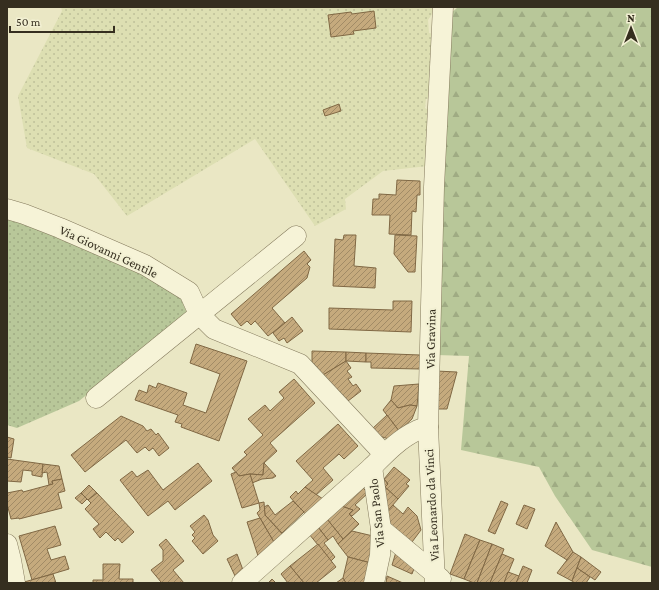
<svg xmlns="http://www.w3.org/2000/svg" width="659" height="590" viewBox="0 0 659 590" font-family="'Crimson Pro',serif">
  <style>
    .farmland { fill: url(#farmland-dots) }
    .grass { fill: url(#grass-dots) }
    .forest { fill: url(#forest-firs) }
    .building { fill: url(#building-hatch); stroke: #806844 }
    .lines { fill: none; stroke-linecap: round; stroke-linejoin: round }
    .minor-casing { stroke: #83795c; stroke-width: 21 }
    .minor { stroke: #f6f3d7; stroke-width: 20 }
    .labels { text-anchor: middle; stroke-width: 4; stroke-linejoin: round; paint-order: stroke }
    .street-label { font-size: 13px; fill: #352e1f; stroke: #f2f0d3 }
  </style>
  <defs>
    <pattern id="farmland-dots" width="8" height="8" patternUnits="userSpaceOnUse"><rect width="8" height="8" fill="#dddfb2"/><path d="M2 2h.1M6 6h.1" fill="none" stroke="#bec099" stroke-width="1.8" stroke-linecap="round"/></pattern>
    <pattern id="grass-dots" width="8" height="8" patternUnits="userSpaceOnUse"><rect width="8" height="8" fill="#b8c799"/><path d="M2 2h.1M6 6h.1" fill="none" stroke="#9fab83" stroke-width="1.8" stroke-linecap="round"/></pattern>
    <pattern id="forest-firs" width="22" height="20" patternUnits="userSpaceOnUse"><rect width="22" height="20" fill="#b8c799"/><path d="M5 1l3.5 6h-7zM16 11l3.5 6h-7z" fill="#9fab83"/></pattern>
    <pattern id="building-hatch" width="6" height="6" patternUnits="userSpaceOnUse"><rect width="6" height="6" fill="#c5aa7d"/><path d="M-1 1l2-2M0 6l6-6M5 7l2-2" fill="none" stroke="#a18b66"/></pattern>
  </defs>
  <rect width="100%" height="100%" fill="#eae7c4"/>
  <!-- farmland -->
  <path class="farmland" d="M61 7H437L428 20 429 33 434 34 433 98 426 99 425 108 430 111 428 166 383 171 345 199 346 209 315 226 255 139 127 216 94 174 27 148 18 96 62 11Z"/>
  <!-- grass -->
  <path class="grass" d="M7 214 21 218 178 291 187 313 79 401 17 428 7 425Z"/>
  <!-- forest -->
  <path class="forest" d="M458 7H652V567L592 550 555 496 539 467 461 450 469 356 436 355 449 15Z"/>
  <!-- building -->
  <g class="building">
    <path d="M374 11 376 28 353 31 354 34 331 37 328 15 351 12 352 14Z"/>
    <path d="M339 104 341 111 325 116 323 110Z"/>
    <path d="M397 180 420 181V195H417L416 212 412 211 411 235 389 234 390 215H372L373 199H379V194L396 195Z"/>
    <path d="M344 235H356L354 266 376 268 375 288 333 286 335 239 343 240Z"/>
    <path d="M395 235 417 236 415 272H408L394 254Z"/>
    <path d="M304 251 311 260 307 264 310 267 307 278 272 308 285 323 268 336 255 321 251 325 247 321 241 326 231 314Z"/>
    <path d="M393 301H412L411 332 329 329V308L393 310Z"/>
    <path d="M292 317 303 331 287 343 284 338 279 341 273 333Z"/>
    <path d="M196 344 247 361 219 441 181 427 182 424 175 422 178 415 135 400 139 390 147 393 149 385 156 388 158 383 187 393 183 405 206 413 220 374 190 363Z"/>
    <path d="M312 351 346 352V361L323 375 312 362Z"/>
    <path d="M346 352 366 353V362L346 361Z"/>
    <path d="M366 353 420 355V369L371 368V362H366Z"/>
    <path d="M346 361 351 368 347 371 352 377 348 379 353 386 356 384 361 391 348 401 323 375Z"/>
    <path d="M436 371 457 372 447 409H435Z"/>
    <path d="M294 379 315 403 270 443 277 451 264 463 263 475 250 474 239 476 232 468 247 455 244 452 263 435 248 419 265 405 270 411 284 398 279 392Z"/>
    <path d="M419 384 417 406 410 405 398 408 391 400 394 386Z"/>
    <path d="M391 400 398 408 410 405 417 406 412 419 399 431 383 410Z"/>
    <path d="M387 415 399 431 389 439 379 436 372 429Z"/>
    <path d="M121 416 143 426 147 431 151 429 156 435 158 433 169 448 159 456 153 448 149 451 145 447 137 453 126 440 85 472 71 455Z"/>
    <path d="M338 424 358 446 344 459 339 454 323 468 333 480 316 495 305 487 313 480 296 461Z"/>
    <path d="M7 437 14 439 11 458 7 457Z"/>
    <path d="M7 459 43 464 42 477 32 475V471L23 470 21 482 7 481Z"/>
    <path d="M198 463 212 481 175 510 168 501 148 516 120 480 132 471 137 477 148 470 163 490Z"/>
    <path d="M264 463 276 476 273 478 262 479 252 483 250 474 263 475Z"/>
    <path d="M43 464 59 466 62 479 52 481 53 484 49 485 47 472 42 473Z"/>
    <path d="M394 467 410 480 406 484 409 486 398 499 385 487 388 484 384 479Z"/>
    <path d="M236 472 239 476 250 474 259 503 242 508 231 474Z"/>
    <path d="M62 479 65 491 58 493 62 508 19 519V518L11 519 7 504V493L22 490 23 492 53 484 52 481Z"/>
    <path d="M384 479 388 484 385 487 398 499 386 513Z"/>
    <path d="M89 485 97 493 88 500 81 493Z"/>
    <path d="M305 487 323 499 306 515 290 497 296 491 298 494Z"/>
    <path d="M362 487 368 493 355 505 360 509 352 516 349 514 353 510 341 506Z"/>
    <path d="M81 493 87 499 82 504 75 498Z"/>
    <path d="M97 493 134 532 122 543 118 538 115 541 106 532 100 538 93 529 99 524 85 509 91 503 88 500Z"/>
    <path d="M293 501 304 512 282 533 265 515 264 507 268 505 275 515Z"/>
    <path d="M501 501 508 504 495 534 488 531Z"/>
    <path d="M264 502 265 515 284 536 275 544 257 513 260 510 259 503Z"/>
    <path d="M393 505 403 514 408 507 417 516 421 530 412 542 386 522V513Z"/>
    <path d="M524 505 535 509 527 529 516 524Z"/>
    <path d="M341 506 353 510 349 514 359 524 343 539 327 519Z"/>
    <path d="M204 515 208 520 213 535 218 541 203 554 192 541 195 538 192 535 195 532 190 526Z"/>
    <path d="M260 518 275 544 259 559 247 522Z"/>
    <path d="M327 519 343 539 338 544 333 536 328 540 318 527Z"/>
    <path d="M556 522 573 552 567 560 545 546Z"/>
    <path d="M55 526 61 545 47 549 51 560 65 556 69 569 32 580 19 536Z"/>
    <path d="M318 527 328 540 324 543 335 557 331 561 309 534Z"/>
    <path d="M352 531 373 536 371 563 348 557 338 544Z"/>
    <path d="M465 534 480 540 464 579 450 574Z"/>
    <path d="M166 539 184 561 173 570 184 583H160L161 582 151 570 163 561V550L159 545Z"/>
    <path d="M480 540 492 544 477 583H474L464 579Z"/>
    <path d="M318 544 336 567 316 583H304L290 566Z"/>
    <path d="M492 544 504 549 502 554 490 583H477Z"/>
    <path d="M396 552 415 566 412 574 392 565Z"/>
    <path d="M573 552 581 557 572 581 557 573Z"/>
    <path d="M237 554 243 570 236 578 227 559Z"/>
    <path d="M502 554 514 559 504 583H490Z"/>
    <path d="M348 557 371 563 365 583H346L343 578Z"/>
    <path d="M581 557 601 572 595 580 577 568Z"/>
    <path d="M103 564H120L119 579H133V583H93V580H103Z"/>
    <path d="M290 566 304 583H288L281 574Z"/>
    <path d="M523 566 532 570 527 583H516Z"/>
    <path d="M577 568 590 577 586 583H575L572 581Z"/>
    <path d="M508 572 519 576 516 583H504Z"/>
    <path d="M53 574 56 583H24V582Z"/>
    <path d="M387 576 403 583H386Z"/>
    <path d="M343 578 346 583H336Z"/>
    <path d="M272 579 276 583H268Z"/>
  </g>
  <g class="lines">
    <!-- minor casing -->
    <g class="minor-casing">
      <g id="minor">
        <path d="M7 209 24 214 60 228 145 265 189 292 199 314 214 329 300 364 384 454"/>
        <path d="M96 398 296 236"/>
        <path d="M372 467 381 529 380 555 374 583"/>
        <path d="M381 529 434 573 441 579"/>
        <path d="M7 544 11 560 15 583"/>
        <path d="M242 583 372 467C385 454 399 439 416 431 420 429 424 428 428 427"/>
        <path d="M435 583 428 427 434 187 443 7"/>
      </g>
    </g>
    <!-- minor -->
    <use href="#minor" class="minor"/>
  </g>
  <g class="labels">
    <!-- street labels -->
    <g class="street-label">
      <text transform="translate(109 251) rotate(25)" y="5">Via Giovanni Gentile</text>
      <text transform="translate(430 339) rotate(-89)" y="5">Via Gravina</text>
      <text transform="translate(431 505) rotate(-93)" y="5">Via Leonardo da Vinci</text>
      <text transform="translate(376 513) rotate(-96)" y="5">Via San Paolo</text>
    </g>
  </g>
  <!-- border -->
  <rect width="659" height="590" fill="none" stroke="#352e1f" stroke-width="16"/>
  <!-- north arrow -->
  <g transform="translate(631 28)" stroke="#f2f0d3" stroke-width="3" paint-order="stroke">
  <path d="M0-3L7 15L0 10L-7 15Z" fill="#352e1f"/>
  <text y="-6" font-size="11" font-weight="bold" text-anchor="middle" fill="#352e1f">N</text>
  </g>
  <!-- scale -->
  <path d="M10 26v6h104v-6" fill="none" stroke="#352e1f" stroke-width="2"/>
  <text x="16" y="26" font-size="12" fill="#352e1f" stroke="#f2f0d3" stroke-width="3" paint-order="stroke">50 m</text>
</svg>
